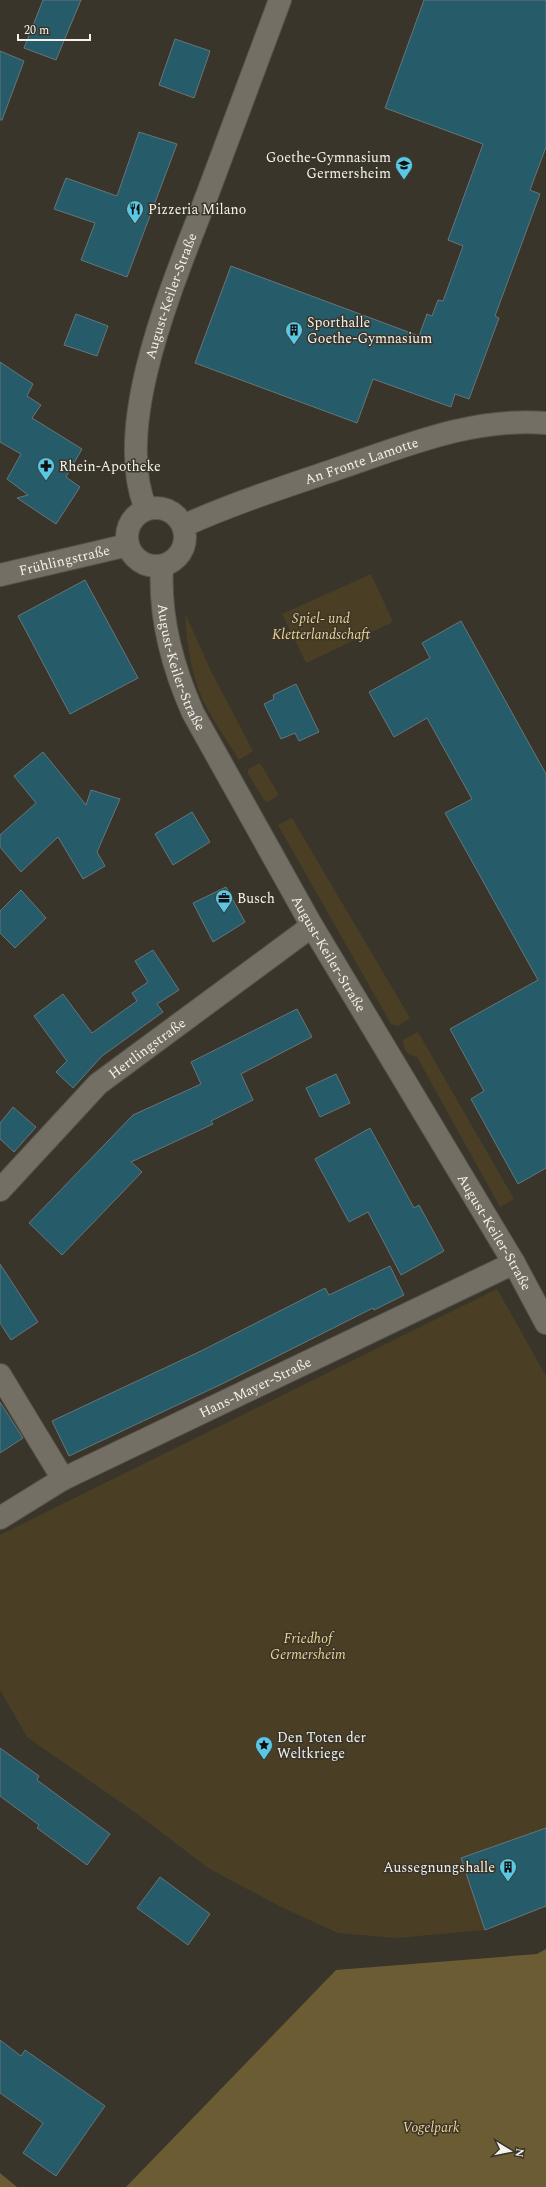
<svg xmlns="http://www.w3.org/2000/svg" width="546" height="2187" viewBox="0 0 546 2187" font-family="Spectral,serif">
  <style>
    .green { fill: #4a3f24 }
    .forest { fill: #6c5c34 }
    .building { fill: #265b69; stroke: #677579 }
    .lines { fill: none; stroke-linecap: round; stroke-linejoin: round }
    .minor-casing { stroke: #57544b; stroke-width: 24 }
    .minor { stroke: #746f64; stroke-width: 22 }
    .labels { text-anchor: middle; stroke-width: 3; stroke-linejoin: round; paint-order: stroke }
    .poi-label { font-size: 14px; fill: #f5f2ec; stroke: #39352b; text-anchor: start }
    .street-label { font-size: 14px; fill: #f5f2ec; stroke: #39352b }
    .park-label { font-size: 14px; font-style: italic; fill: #f0d390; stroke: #39352b }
  </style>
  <rect width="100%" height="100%" fill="#39352b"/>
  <!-- green -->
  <g class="green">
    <path d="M371 574 393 622 306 663 282 614Z"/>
    <path d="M185 613 211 671 253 751 239 760C229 743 217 727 208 710 193 683 186 644 185 613Z"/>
    <path d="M260 763 279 795 268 802 265 801 248 774V769Z"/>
    <path d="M292 818 410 1018 398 1026 391 1024 278 825Z"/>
    <path d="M418 1032 514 1199 500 1207 417 1057C407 1054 403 1051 403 1040Z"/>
    <path d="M497 1289 546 1376V1906L485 1930 396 1938 338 1933 281 1907 208 1868 136 1813 27 1737 0 1690V1535Z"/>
  </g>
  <!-- forest -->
  <g class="forest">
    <path d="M546 1949V2187H126L336 1970 537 1954Z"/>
    <path d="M0 2173 17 2187H0Z"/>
  </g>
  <!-- building -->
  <g class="building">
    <path d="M43 0H81L56 60 24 48Z"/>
    <path d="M424 0H546V147L530 190 540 194 495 316 499 318 469 399 455 394 451 407 373 379 357 423 195 363 231 266 419 336 427 314 432 316 438 300 443 301 463 246 448 240 483 144 385 108Z"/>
    <path d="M175 39 210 51 194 98 159 85Z"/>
    <path d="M0 51 24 61 2 120H0Z"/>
    <path d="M139 132 177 144 127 277 81 260 95 223 54 209 66 178 117 196Z"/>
    <path d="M76 314 108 326 97 356 64 345Z"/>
    <path d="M0 362 33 384 27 396 41 405 32 418 82 449 66 477 80 487 56 524 17 498 28 495 7 479 21 454 0 442Z"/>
    <path d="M85 580 138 678 70 714 18 616Z"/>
    <path d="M461 621 546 774V1168L518 1184 471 1099 484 1091 450 1029 538 980 445 813 472 799 427 718 394 737 369 692 430 658 422 643Z"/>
    <path d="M296 684 319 732 299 741 295 733 281 739 264 704 274 699 273 695Z"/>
    <path d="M43 752 86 805 91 790 120 799 97 852 105 866 83 879 58 837 21 872 0 847V835L36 803 14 776Z"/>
    <path d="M192 812 210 842 173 865 155 834Z"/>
    <path d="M226 887 245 922 213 942 193 903Z"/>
    <path d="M21 890 46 918 15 948 0 933V911Z"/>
    <path d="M153 950 179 990 157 1004 163 1012 102 1056 73 1088 56 1072 67 1061 34 1016 63 994 92 1033 137 1001 132 993 148 982 135 961Z"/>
    <path d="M297 1009 312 1037 241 1074 253 1100 211 1121 213 1124 131 1162 142 1172 62 1255 29 1223 133 1115 201 1084 191 1062Z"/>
    <path d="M336 1074 350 1103 320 1117 306 1088Z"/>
    <path d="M13 1107 36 1127 14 1152 0 1139V1123Z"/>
    <path d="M370 1128 414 1208 419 1205 444 1251 401 1275 368 1212 349 1222 315 1159Z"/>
    <path d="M0 1264 38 1322 11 1340 0 1323Z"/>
    <path d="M390 1266 404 1295 374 1310 373 1308 226 1382 69 1456 52 1421 203 1350 325 1288 329 1295Z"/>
    <path d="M0 1402 23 1438 0 1453Z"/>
    <path d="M0 1748 39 1776 37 1780 110 1834 87 1865 37 1828 39 1825 0 1796Z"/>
    <path d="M546 1828V1906L485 1930 461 1858Z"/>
    <path d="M160 1877 210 1914 188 1945 137 1908Z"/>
    <path d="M0 2040 21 2056 25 2050 105 2106 56 2176 23 2153 43 2123 0 2093Z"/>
  </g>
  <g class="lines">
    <!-- minor casing -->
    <g class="minor-casing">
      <g id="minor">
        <circle cx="156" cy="537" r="29"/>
        <path id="s1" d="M146 509C110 423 178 273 209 190 233 126 257 63 280 0"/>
        <path id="s2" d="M183 526C234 503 287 486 340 468 407 445 474 417 546 423"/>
        <path id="s3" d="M162 566C159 616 173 668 193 713L312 926 514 1263 546 1323"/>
        <path id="s4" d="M0 575 128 545"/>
        <path id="s5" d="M0 1190 98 1084 312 926"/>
        <path d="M0 1375 63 1479"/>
        <path id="s6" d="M0 1518 63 1479 514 1263"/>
      </g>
    </g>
    <!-- minor -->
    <use href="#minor" class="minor"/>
  </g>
  <!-- icons -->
  <defs>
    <g id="school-pin" transform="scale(0.9)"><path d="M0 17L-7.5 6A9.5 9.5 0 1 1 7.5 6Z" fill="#5ac8e5" stroke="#39352b"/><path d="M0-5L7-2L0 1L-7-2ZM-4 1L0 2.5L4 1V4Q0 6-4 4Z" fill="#111"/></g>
    <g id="restaurant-pin" transform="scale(0.9)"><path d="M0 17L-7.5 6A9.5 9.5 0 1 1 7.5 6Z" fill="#5ac8e5" stroke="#39352b"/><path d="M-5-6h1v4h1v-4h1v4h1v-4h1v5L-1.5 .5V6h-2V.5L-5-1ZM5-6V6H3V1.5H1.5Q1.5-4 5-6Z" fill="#111"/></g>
    <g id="building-pin" transform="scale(0.9)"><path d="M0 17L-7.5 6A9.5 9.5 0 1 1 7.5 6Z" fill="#5ac8e5" stroke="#39352b"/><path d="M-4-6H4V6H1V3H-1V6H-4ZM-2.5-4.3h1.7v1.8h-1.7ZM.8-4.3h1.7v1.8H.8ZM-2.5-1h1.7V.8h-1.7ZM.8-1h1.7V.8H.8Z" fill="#111"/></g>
    <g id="pharmacy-pin" transform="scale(0.9)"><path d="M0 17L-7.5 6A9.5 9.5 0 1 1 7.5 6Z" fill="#5ac8e5" stroke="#39352b"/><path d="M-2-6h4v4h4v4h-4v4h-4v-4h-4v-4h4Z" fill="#111"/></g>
    <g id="office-pin" transform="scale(0.9)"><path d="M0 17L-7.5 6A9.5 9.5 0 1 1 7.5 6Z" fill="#5ac8e5" stroke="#39352b"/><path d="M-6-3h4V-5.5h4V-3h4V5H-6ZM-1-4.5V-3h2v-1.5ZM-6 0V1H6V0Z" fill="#111"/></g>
    <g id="sight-pin" transform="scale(0.9)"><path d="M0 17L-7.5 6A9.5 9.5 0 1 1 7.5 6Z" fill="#5ac8e5" stroke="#39352b"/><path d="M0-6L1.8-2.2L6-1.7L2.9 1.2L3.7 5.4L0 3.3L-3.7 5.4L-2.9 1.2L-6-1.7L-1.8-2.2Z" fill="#111"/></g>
  </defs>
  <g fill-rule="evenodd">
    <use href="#school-pin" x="404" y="165"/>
    <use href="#restaurant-pin" x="135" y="209"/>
    <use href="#building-pin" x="294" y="330"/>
    <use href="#pharmacy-pin" x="46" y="466"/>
    <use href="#office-pin" x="224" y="898"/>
    <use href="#sight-pin" x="264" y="1745"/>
    <use href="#building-pin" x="508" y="1867"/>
  </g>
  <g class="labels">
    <!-- poi labels -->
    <g class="poi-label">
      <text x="391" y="162" text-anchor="end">Goethe-Gymnasium<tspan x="391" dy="16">Germersheim</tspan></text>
      <text x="148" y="214">Pizzeria Milano</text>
      <text x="307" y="327">Sporthalle<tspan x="307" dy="16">Goethe-Gymnasium</tspan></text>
      <text x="59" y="471">Rhein-Apotheke</text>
      <text x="237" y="903">Busch</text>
      <text x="277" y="1742">Den Toten der<tspan x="277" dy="16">Weltkriege</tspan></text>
      <text x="495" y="1872" text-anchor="end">Aussegnungshalle</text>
    </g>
    <!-- street labels -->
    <g class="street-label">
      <text dy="5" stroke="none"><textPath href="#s1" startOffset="219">August-Keiler-Straße</textPath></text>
      <text dy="5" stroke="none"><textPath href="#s2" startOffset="190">An Fronte Lamotte</textPath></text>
      <text dy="5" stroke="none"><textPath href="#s4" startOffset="66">Frühlingstraße</textPath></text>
      <text dy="5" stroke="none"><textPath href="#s3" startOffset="104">August-Keiler-Straße</textPath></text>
      <text dy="5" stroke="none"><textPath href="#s3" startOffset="428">August-Keiler-Straße</textPath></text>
      <text dy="5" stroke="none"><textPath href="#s5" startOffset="205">Hertlingstraße</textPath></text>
      <text dy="5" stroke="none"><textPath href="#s3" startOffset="752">August-Keiler-Straße</textPath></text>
      <text dy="5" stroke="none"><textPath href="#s6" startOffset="287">Hans-Mayer-Straße</textPath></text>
    </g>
    <!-- park labels -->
    <g class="park-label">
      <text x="321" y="623">Spiel- und<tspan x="321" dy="16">Kletterlandschaft</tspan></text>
      <text x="308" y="1643">Friedhof<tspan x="308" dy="16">Germersheim</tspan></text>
      <text x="431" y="2132">Vogelpark</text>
    </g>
  </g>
  <!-- north arrow -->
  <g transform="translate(510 2151) rotate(100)" stroke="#39352b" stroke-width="3" paint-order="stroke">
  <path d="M0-3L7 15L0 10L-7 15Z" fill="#f5f2ec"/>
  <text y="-6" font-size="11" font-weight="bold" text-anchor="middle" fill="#f5f2ec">N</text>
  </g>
  <!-- scale -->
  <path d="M18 34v6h72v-6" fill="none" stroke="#f5f2ec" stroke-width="2"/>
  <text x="24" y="34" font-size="12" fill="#f5f2ec" stroke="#39352b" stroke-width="3" paint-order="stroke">20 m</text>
</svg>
